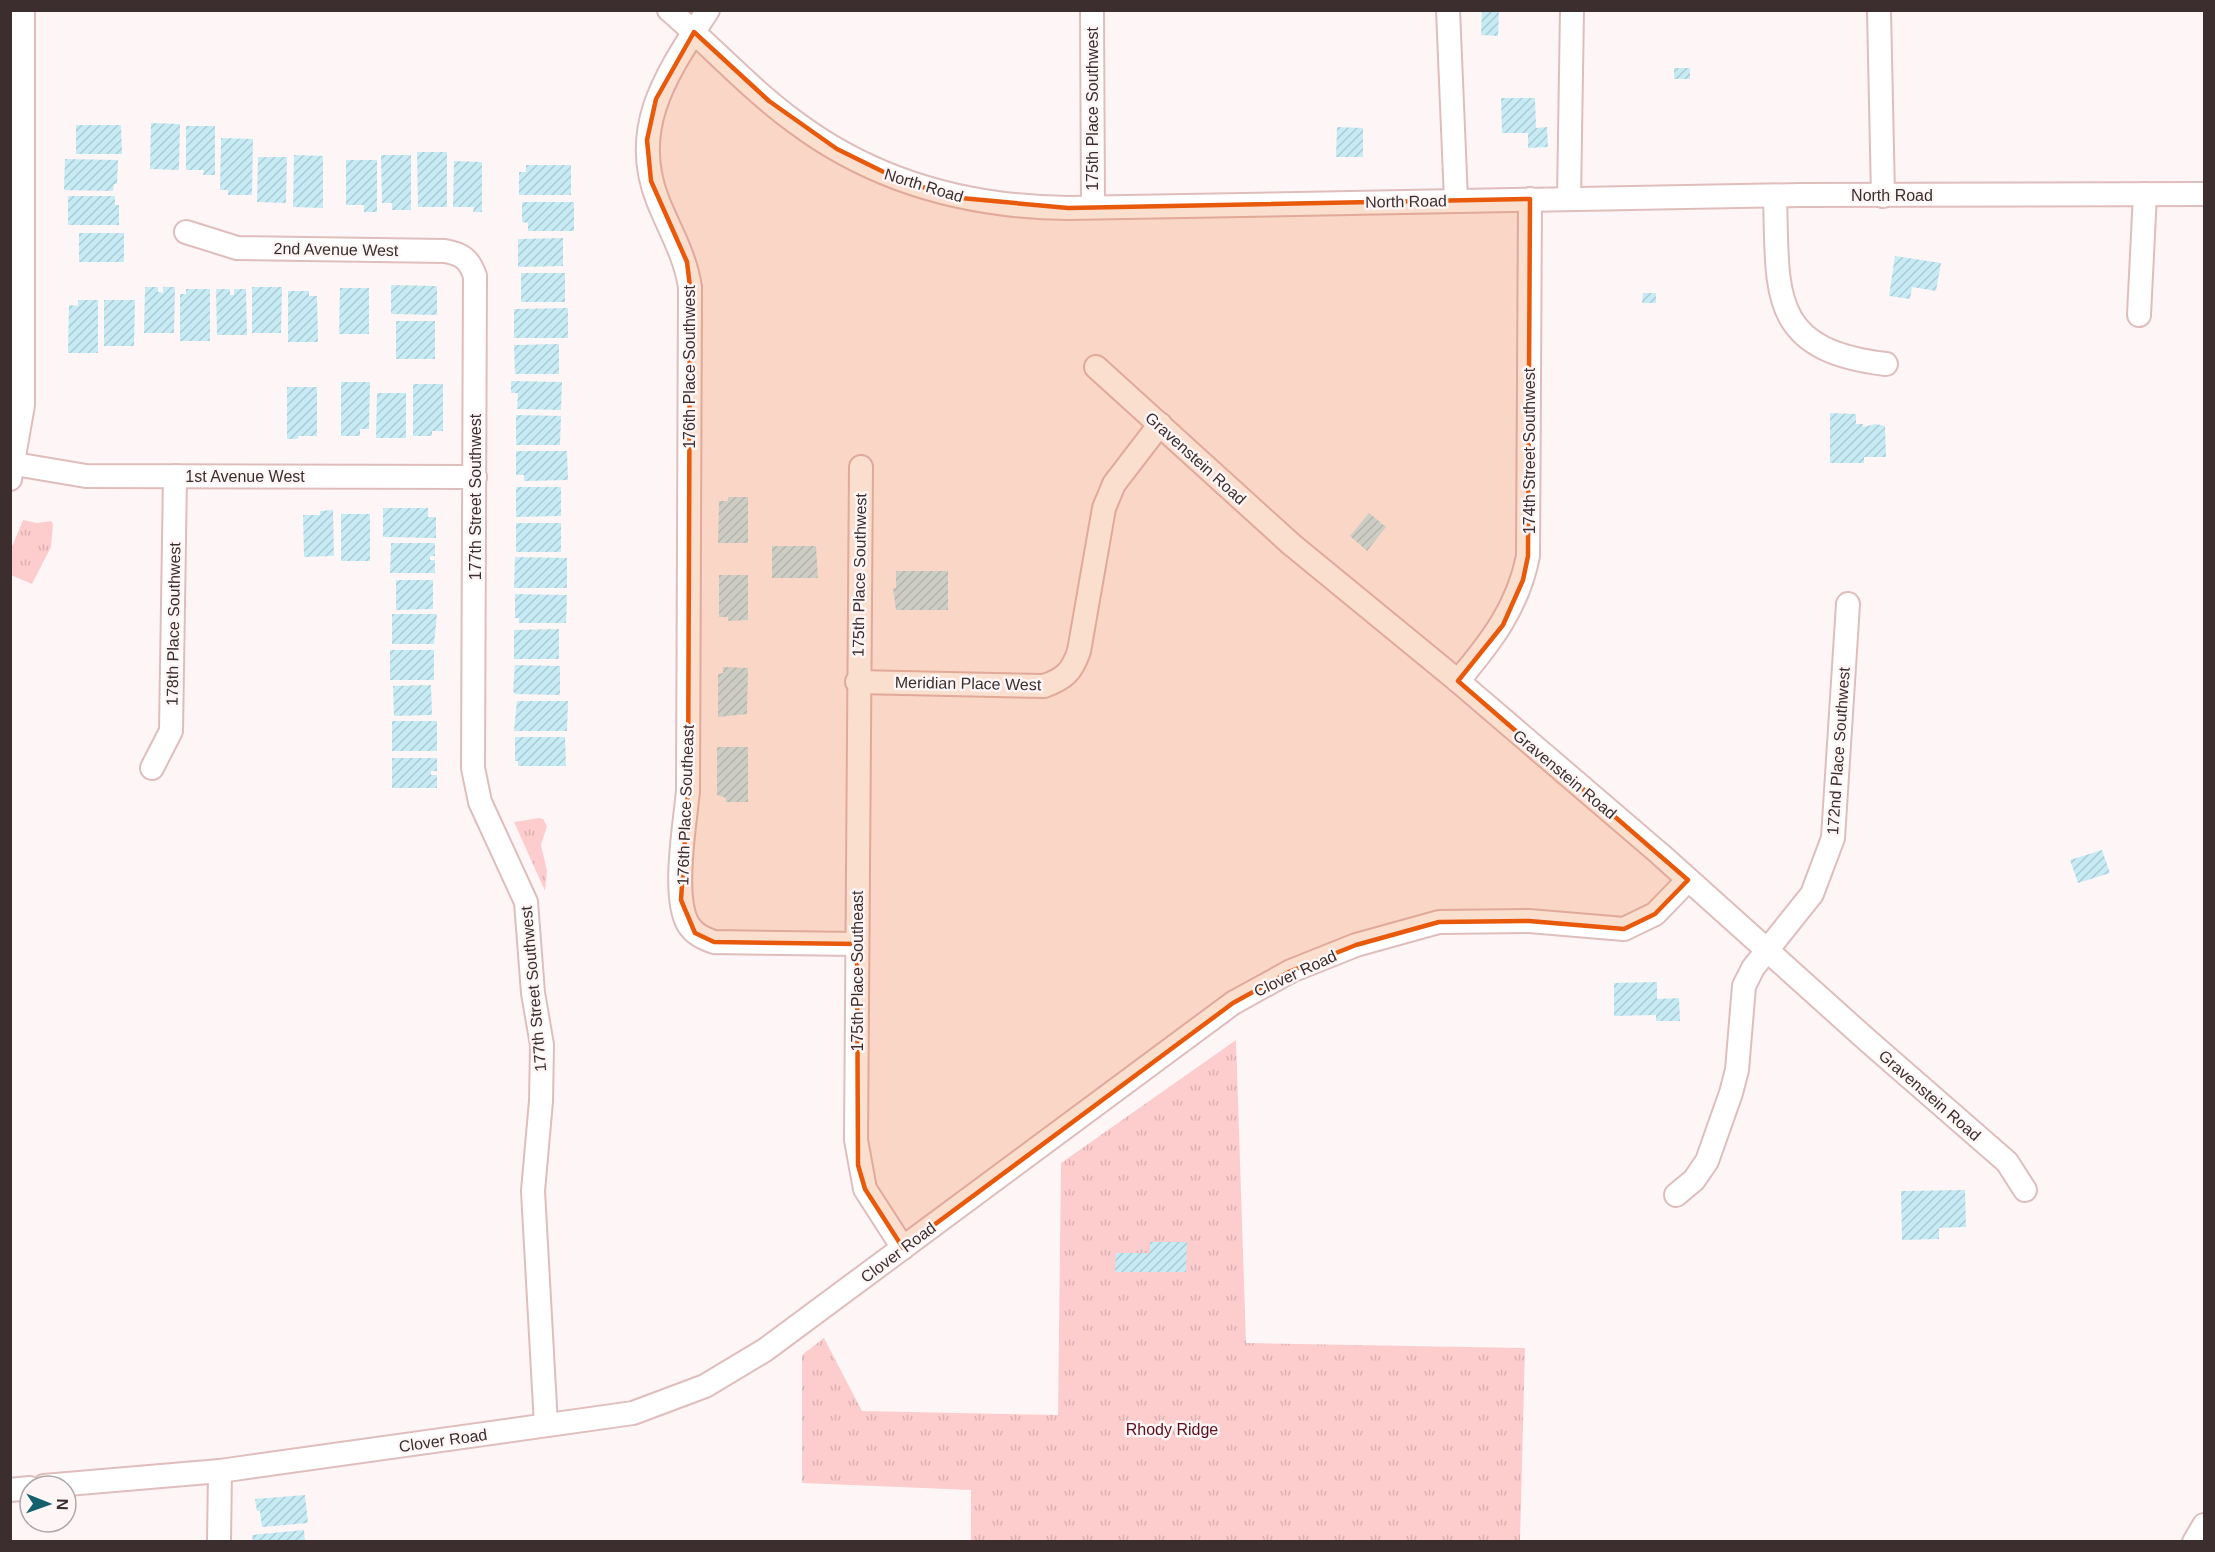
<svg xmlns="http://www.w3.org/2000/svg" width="2215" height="1552" viewBox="0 0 2215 1552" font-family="Helvetica,sans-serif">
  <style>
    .grass { fill: url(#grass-tufts) }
    .building { fill: url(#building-hatch) }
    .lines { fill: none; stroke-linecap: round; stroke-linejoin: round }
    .minor-casing { stroke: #e0bdbd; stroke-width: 26 }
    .minor { stroke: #fff; stroke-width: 22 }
    .marked { fill: #e8590c; fill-opacity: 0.2; stroke: #e8590c; stroke-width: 4.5; stroke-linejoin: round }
    .labels { text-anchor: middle; stroke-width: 5; stroke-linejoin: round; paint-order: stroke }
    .street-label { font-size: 16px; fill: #3c2e2f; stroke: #fef6f6 }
    .park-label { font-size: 16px; fill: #5c0e1c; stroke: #fef6f6 }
  </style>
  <defs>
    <pattern id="grass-tufts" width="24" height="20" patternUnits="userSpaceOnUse" patternTransform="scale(1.5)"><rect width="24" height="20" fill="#fdcdce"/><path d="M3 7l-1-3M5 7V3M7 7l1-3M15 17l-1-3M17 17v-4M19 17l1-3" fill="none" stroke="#dab0b1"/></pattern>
    <pattern id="building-hatch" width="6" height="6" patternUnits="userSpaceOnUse" patternTransform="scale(1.5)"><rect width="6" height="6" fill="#c6ebf4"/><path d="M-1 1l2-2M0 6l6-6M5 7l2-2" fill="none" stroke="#abcad2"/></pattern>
  </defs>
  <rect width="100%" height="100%" fill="#fef6f6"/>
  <!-- grass -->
  <g class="grass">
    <path d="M23 520 37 523 51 521 53 524 51 547 32 584 11 575V549Z"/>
    <path d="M539 818 543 819 547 826 541 845 547 871 545 891 514 822Z"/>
    <path d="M1236 1040 1246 1343 1525 1348 1520 1541H971V1490L802 1483V1355L824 1338 862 1411 1058 1415 1061 1163Z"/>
  </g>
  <!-- building -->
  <g class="building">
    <path d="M1482 10H1499L1498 36 1481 35Z"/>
    <rect x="1674" y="68" width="16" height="11"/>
    <path d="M1501 98H1535L1536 128 1547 127 1548 147 1528 148V133H1502Z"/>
    <path d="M151 123 180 124 179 170 150 169Z"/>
    <path d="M76 125H121L122 154H76Z"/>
    <path d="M186 126H215V175H203L204 170H186Z"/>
    <path d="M1337 127 1363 128V157H1336Z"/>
    <path d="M221 138 253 139 252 195H228V190H220Z"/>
    <path d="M417 152H447V207H418Z"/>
    <path d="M294 155 323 156V208L293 207Z"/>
    <path d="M381 155H411V210H392V203H382Z"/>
    <path d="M258 157H287L286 203 257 202Z"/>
    <path d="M65 159 118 160 117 184H114L113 191 64 190Z"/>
    <path d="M346 160H377V212H364V205H346Z"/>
    <path d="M454 161 482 162V212H473L474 207H453Z"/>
    <path d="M526 165H571V195H519V172H526Z"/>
    <path d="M68 196H115V205H119V225H68Z"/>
    <path d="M522 202H574V231H528V223L522 222Z"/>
    <rect x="79" y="233" width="45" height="29"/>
    <path d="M563 238V266L518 267V239Z"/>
    <path d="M1895 256 1941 263 1936 291 1912 287 1910 299 1889 296Z"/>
    <rect x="521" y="273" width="44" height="29"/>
    <path d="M391 285 437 286V315L391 314Z"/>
    <path d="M145 287H158V292L163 293V287H175L174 333H144Z"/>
    <path d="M252 287H282L281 333H252Z"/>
    <path d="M340 288H369V334H339Z"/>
    <path d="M186 289H210V341H180V294H186Z"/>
    <path d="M216 289H230V295H234V289H246L247 335H217Z"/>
    <path d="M288 291H309V296H317L318 342H288Z"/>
    <path d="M1643 293H1656V303H1642Z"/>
    <path d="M78 300H98V353H68L69 305 78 306Z"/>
    <path d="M104 300H135L134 346H104Z"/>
    <path d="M568 308V338H514V309Z"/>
    <rect x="396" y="321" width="39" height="38"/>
    <path d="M559 344V374H515L514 345Z"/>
    <path d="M511 381 562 382 561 410 517 409 518 393H511Z"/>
    <path d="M341 382H370L369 429H360V436H341Z"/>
    <path d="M413 384H443V431H432V436H413Z"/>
    <path d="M287 387H317V436H298V439H287Z"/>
    <path d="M377 393H406V438H376Z"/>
    <path d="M1830 413 1856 414V424H1863V427L1876 424 1885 426 1886 457H1864V463H1830Z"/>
    <path d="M516 415 561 416 560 445H516Z"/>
    <path d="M516 451H567L568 480 524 481V475H516Z"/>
    <path d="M516 487H561V516L516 517Z"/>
    <path d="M728 497H748V543H718L719 501H728Z"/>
    <path d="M383 508H428V517H436V538L383 537Z"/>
    <path d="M333 510 334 556 304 557 303 515H320V511Z"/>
    <path d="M1369 513 1386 527 1367 551 1350 536Z"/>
    <rect x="341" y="514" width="29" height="47"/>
    <rect x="516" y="523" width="45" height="29"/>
    <path d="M391 543H435V556H430V560H435V573H390Z"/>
    <path d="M772 546H816L818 578H772Z"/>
    <path d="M515 557 567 558V588H514Z"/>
    <path d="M896 571H948V610H896L893 588H896Z"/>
    <path d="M719 575H748V620L728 621V617H719Z"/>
    <path d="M396 580H433V609L396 610Z"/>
    <path d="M515 594 567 595 566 623H519V618H515Z"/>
    <path d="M392 614H437L434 644H392Z"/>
    <path d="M559 629V659H514V630Z"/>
    <rect x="390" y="650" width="44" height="30"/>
    <path d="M515 665 560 666V695L515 694 513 691Z"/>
    <path d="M723 667 748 668 747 714 718 717V674L723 673Z"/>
    <path d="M431 685 432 715 394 716 393 686Z"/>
    <path d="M517 701H568L567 731H514Z"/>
    <rect x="392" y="721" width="45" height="30"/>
    <path d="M515 737H565L566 766H518V761H515Z"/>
    <path d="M717 747H748V802H726V798L717 795Z"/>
    <path d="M392 758H437V771H431V775H437V788H392Z"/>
    <path d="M2102 850 2110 873 2078 883 2070 860Z"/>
    <path d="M1657 982V999L1679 998 1680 1021H1656V1015L1614 1016V983Z"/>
    <path d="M1965 1190 1966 1227 1939 1228V1239L1902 1240 1901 1191Z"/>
    <path d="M1150 1242H1187L1186 1272H1115L1116 1253H1150Z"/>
    <path d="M305 1495 308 1523 262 1527 260 1511H257L255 1499Z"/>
    <path d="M304 1530 305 1542H253L252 1535Z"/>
  </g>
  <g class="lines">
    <!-- minor casing -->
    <g class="minor-casing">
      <g id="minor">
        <path d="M669 10C712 47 750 89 795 122 875 182 970 207 1068 208L1800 195 2204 194"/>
        <path d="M708 10C669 71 628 126 658 201 670 231 685 255 690 287L688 791C685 824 672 896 688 924 694 934 703 938 714 942L857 944"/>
        <path d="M1092 10 1093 207"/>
        <path d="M1448 10 1456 200"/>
        <path d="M1879 10 1883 196"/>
        <path d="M1775 196C1778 294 1768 350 1886 364"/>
        <path d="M1569 199 1572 10"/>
        <path d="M186 232 237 248 445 251C462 254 469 259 475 276L473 768 480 802 526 902 533 993 542 1045 541 1101 533 1191 546 1425"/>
        <path d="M2139 315 2145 194"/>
        <path d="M1096 367 1291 544 1458 681 1660 854 1867 1040 2007 1162 2025 1190"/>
        <path d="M15 464 86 476 475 477"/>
        <path d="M861 467 856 1140 865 1189 903 1248"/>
        <path d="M10 479 23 405V10"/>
        <path d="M1458 681C1491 642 1518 607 1528 556L1530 199"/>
        <path d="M857 682 1044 686C1064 679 1072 672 1079 651L1104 508 1114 484 1160 424"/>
        <path d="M152 768 171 731 175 476"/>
        <path d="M1676 1195 1694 1180 1707 1161 1731 1093 1737 1070 1744 986 1753 968 1812 894 1833 838 1848 604"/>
        <path d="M44 1486 220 1471 633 1413 705 1386 765 1350 1233 1003 1291 971 1356 945 1439 922 1529 921 1624 929 1655 914 1688 880"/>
        <path d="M10 1490 30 1488"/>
        <path d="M219 1542 220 1471"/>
        <path d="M2194 1542 2204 1525"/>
      </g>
    </g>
    <!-- minor -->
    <use href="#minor" class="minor"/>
  </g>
  <!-- marked area -->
  <path class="marked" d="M694 32 769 101 837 149 902 181 961 198 1068 208 1530 199 1528 556 1523 580 1503 625 1458 681 1688 880 1655 914 1624 929 1529 921 1439 922 1356 945 1291 971 1233 1003 903 1248 865 1189 858 1165 857 944 714 942 695 933 681 900 688 791 690 287 687 262 651 181 647 140 656 99Z"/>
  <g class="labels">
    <!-- street labels -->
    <g class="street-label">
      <text transform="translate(1092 109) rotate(-90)" y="6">175th Place Southwest</text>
      <text transform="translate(924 185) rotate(17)" y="6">North Road</text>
      <text x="1892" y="201">North Road</text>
      <text transform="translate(1406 201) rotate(-1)" y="6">North Road</text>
      <text transform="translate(336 249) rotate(1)" y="6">2nd Avenue West</text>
      <text transform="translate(689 367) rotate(-90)" y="6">176th Place Southwest</text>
      <text transform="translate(1529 451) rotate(-90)" y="6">174th Street Southwest</text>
      <text transform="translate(1196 458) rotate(42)" y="6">Gravenstein Road</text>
      <text x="245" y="482">1st Avenue West</text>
      <text transform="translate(475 497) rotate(-90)" y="6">177th Street Southwest</text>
      <text transform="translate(859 575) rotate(-89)" y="6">175th Place Southwest</text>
      <text transform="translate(173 624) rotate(-89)" y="6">178th Place Southwest</text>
      <text transform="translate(968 683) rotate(1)" y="6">Meridian Place West</text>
      <text transform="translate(1838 751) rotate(-86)" y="6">172nd Place Southwest</text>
      <text transform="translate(1565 774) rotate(40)" y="6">Gravenstein Road</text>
      <text transform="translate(685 805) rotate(-88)" y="6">176th Place Southeast</text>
      <text transform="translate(857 971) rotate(-90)" y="6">175th Place Southeast</text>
      <text transform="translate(1295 973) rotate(-25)" y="6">Clover Road</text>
      <text transform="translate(533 989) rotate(-95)" y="6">177th Street Southwest</text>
      <text transform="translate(1930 1095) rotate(41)" y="6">Gravenstein Road</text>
      <text transform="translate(898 1252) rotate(-37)" y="6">Clover Road</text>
      <text transform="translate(443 1440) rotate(-8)" y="6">Clover Road</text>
    </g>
    <!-- park labels -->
    <g class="park-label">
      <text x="1172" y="1435">Rhody Ridge</text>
    </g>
  </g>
  <!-- border -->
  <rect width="2215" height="1552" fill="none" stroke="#3c2e2f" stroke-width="24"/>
  <!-- north arrow -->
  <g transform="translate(48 1504) rotate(91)"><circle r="28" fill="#fef6f6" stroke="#b0a6a6" stroke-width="1.5"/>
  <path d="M0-4.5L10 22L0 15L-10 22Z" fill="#15606d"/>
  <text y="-9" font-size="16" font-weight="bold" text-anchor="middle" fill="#3c2e2f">N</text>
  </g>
</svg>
